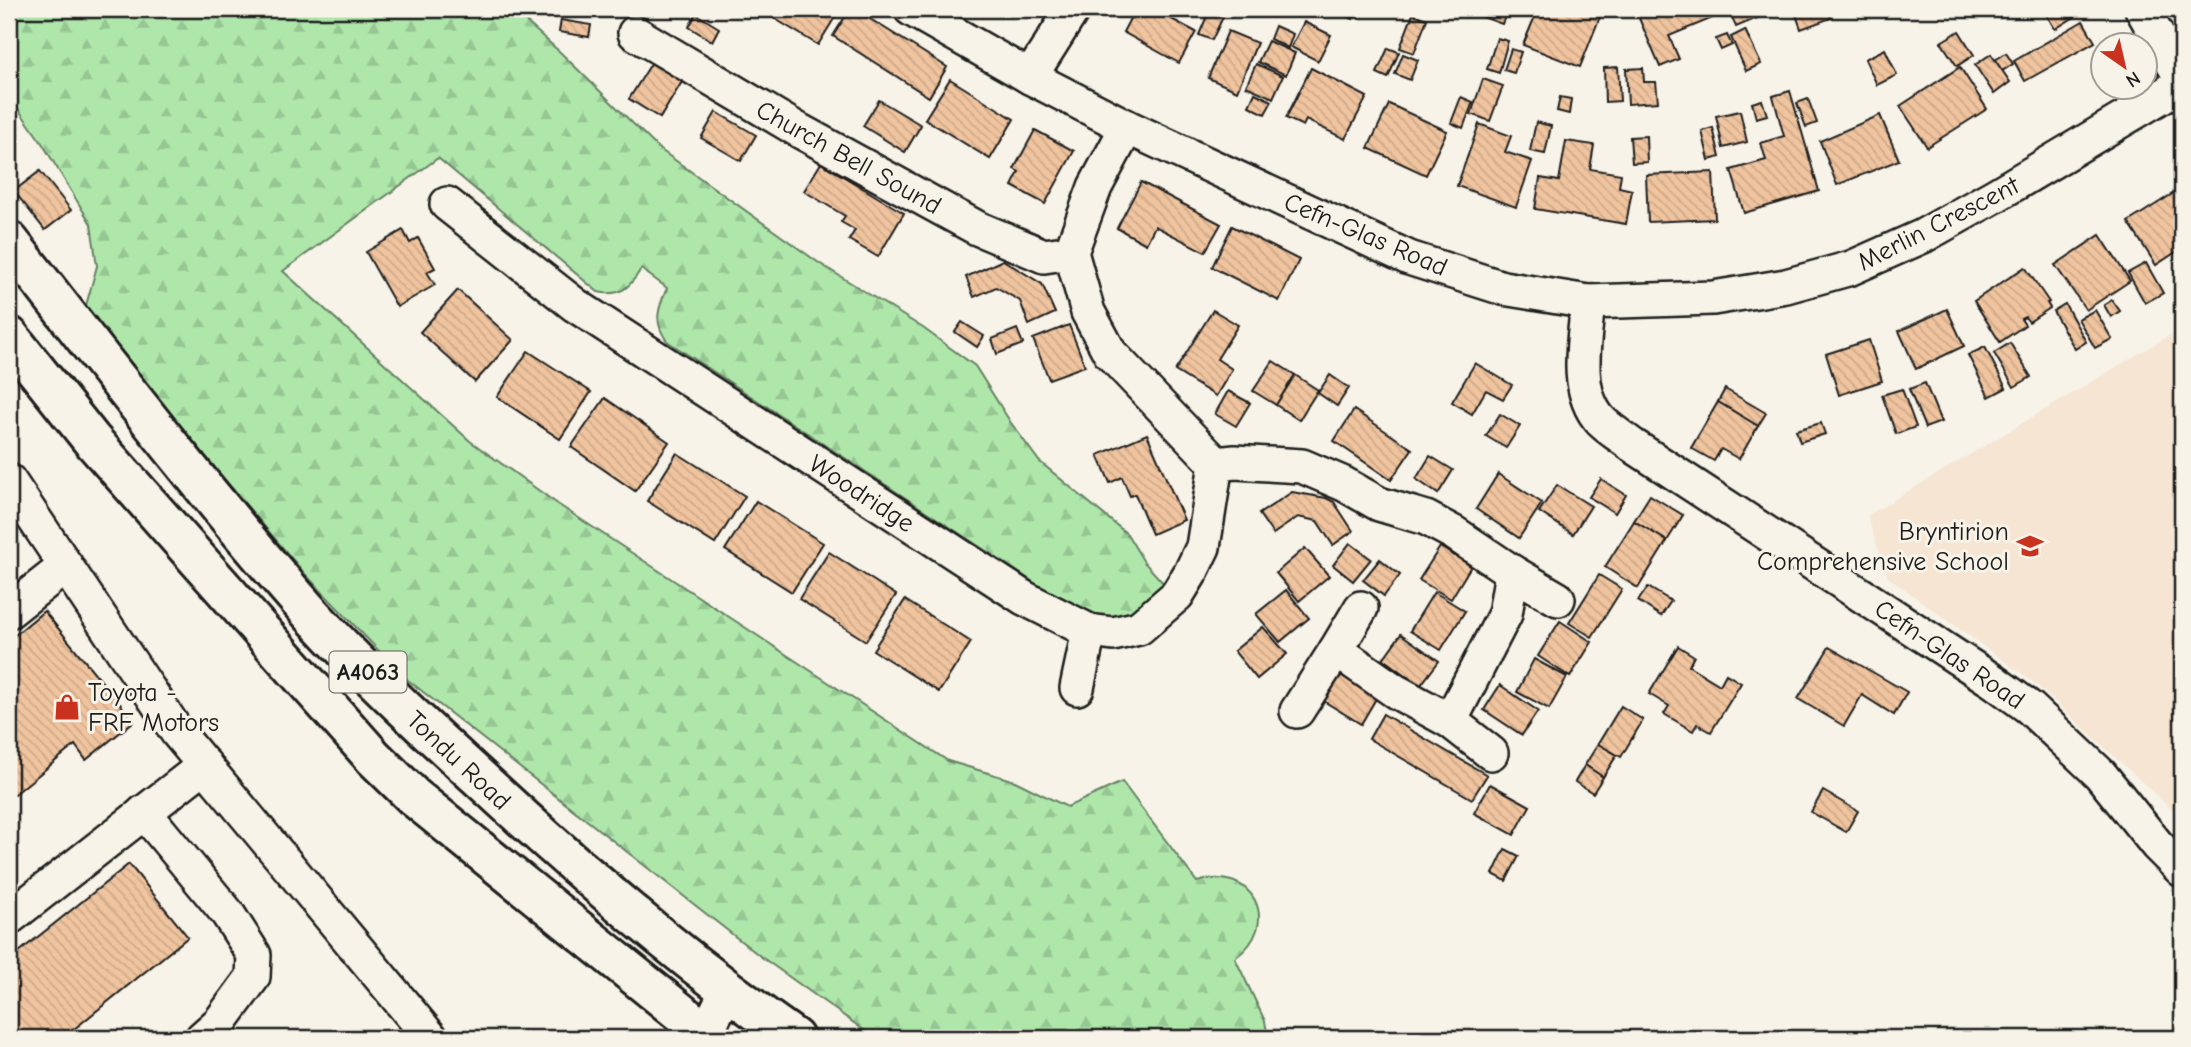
<svg xmlns="http://www.w3.org/2000/svg" width="2191" height="1047" viewBox="0 0 2191 1047" font-family="'Comic Neue',sans-serif">
  <style>
    .built { fill: #f5e5d2 }
    .forest { fill: url(#forest-firs); stroke: #668264; stroke-width: 2 }
    .building { fill: url(#building-back-hatch); stroke: #1c1c1c; stroke-width: 2 }
    .lines { fill: none; stroke-linecap: round; stroke-linejoin: round }
    .minor-casing { stroke: #1c1c1c; stroke-width: 38 }
    .major-casing { stroke: #1c1c1c; stroke-width: 44 }
    .minor { stroke: #f7f3e8; stroke-width: 33 }
    .major { stroke: #f7f3e8; stroke-width: 38 }
    .labels { text-anchor: middle; stroke-width: 6; stroke-linejoin: round; paint-order: stroke }
    .shield { fill: #f7f3e8; stroke: #5e5c59; stroke-width: 2 }
    .shield-label { font-size: 24px; font-weight: bold; fill: #1c1c1c }
    .street-label { font-size: 26px; fill: #1c1c1c; stroke: #f7f3e8 }
    .poi-label { font-size: 26px; fill: #1c1c1c; stroke: #f7f3e8; text-anchor: end }
  </style>
  <defs>
    <pattern id="forest-firs" width="22" height="20" patternUnits="userSpaceOnUse" patternTransform="scale(1.75)"><rect width="22" height="20" fill="#afe7ab"/><path d="M5 1l3.5 6h-7zM16 11l3.5 6h-7z" fill="#96c693"/></pattern>
    <pattern id="building-back-hatch" width="6" height="6" patternUnits="userSpaceOnUse" patternTransform="scale(1.75)"><rect width="6" height="6" fill="#f0c49f"/><path d="M-1 5l2 2M0 0l6 6M5-1l2 2" fill="none" stroke="#cda888"/></pattern>
  </defs>
  <rect width="100%" height="100%" fill="#f7f3e8"/>
  <filter id="ink" filterUnits="userSpaceOnUse"><feTurbulence type="fractalNoise" baseFrequency=".0143" numOctaves="2"/><feDisplacementMap in="SourceGraphic" scale="14" xChannelSelector="R" yChannelSelector="G"/><feConvolveMatrix kernelMatrix="1 2 1 2 8 2 1 2 1" color-interpolation-filters="sRGB"/></filter>
  <g filter="url(#ink)">
    <!-- built -->
    <path class="built" d="M2182 328V819L2036 684 1888 577 1867 516Z"/>
    <!-- forest -->
    <path class="forest" d="M9 9H512L561 53 658 148 819 263 923 328 975 366 1011 423 1039 461 1127 534 1144 562 1165 585 1129 617H1101L1059 599 667 341C653 322 658 308 667 288L641 269C630 287 621 297 598 292L438 158 283 271 470 441 559 505 948 761 1015 781 1067 807 1122 782 1197 882C1253 864 1283 924 1235 958L1265 1021 1268 1038H875L760 956 404 677 305 574 219 473 85 309 97 266 91 224 42 143 9 96Z"/>
    <!-- building -->
    <g class="building">
      <path d="M759 9H840L818 45Z"/>
      <path d="M850 9H854L947 67 929 97 833 36Z"/>
      <path d="M1135 9H1167L1164 15 1196 32 1179 63 1123 32Z"/>
      <path d="M1343 9H1357L1353 19 1341 14Z"/>
      <path d="M1461 9H1508L1502 24Z"/>
      <path d="M1538 9H1603L1580 67 1523 45Z"/>
      <path d="M1635 9H1711L1715 17 1669 36 1679 59 1660 67Z"/>
      <path d="M1729 9H1765L1767 14 1736 27Z"/>
      <path d="M1794 9H1828L1831 18 1801 29Z"/>
      <path d="M2043 9H2072L2076 16 2055 29Z"/>
      <path d="M1209 11 1223 17 1212 40 1199 35Z"/>
      <path d="M696 14 719 28 712 41 689 27Z"/>
      <path d="M1413 14 1427 19 1414 53 1400 48Z"/>
      <path d="M561 20 591 25 589 37 559 32Z"/>
      <path d="M2083 21 2095 42 2025 81 2014 61Z"/>
      <path d="M1304 22 1331 35 1318 61 1291 47Z"/>
      <path d="M1275 26 1293 34 1288 48 1270 39Z"/>
      <path d="M1745 30 1761 64 1746 71 1731 37Z"/>
      <path d="M1228 31 1257 43 1237 91 1208 78Z"/>
      <path d="M1959 31 1974 55 1957 66 1941 42Z"/>
      <path d="M1727 35 1732 45 1721 50 1716 39Z"/>
      <path d="M1497 38 1508 41 1499 73 1487 69Z"/>
      <path d="M1268 41 1295 53 1286 75 1258 62Z"/>
      <path d="M1388 48 1399 52 1388 78 1377 73Z"/>
      <path d="M1511 49 1521 52 1514 73 1504 70Z"/>
      <path d="M1885 49 1897 75 1877 85 1865 59Z"/>
      <path d="M2006 53 2013 64 2002 71 1995 60Z"/>
      <path d="M1403 54 1418 60 1410 80 1395 74Z"/>
      <path d="M1991 54 2010 82 1994 94 1975 65Z"/>
      <path d="M652 62 683 80 660 118 629 99Z"/>
      <path d="M1256 64 1283 76 1273 98 1246 86Z"/>
      <path d="M1618 67 1620 101 1605 102 1604 68Z"/>
      <path d="M1960 67 1987 109 1927 147 1900 106Z"/>
      <path d="M1311 68 1367 97 1345 139 1306 120 1303 126 1286 118Z"/>
      <path d="M1643 68 1644 82H1656L1658 102 1628 104 1626 69Z"/>
      <path d="M950 79 1014 119 990 159 925 119Z"/>
      <path d="M1483 79 1503 86 1490 121 1471 114Z"/>
      <path d="M1790 91 1819 191 1744 213 1731 170 1766 160 1761 143 1784 136 1773 96Z"/>
      <path d="M1255 93 1272 101 1265 114 1249 106Z"/>
      <path d="M1461 97 1473 102 1463 128 1451 123Z"/>
      <path d="M1560 97 1571 99 1569 114 1557 111Z"/>
      <path d="M1808 99 1817 123 1806 127 1797 103Z"/>
      <path d="M879 100 921 125 905 152 863 126Z"/>
      <path d="M1762 100 1767 115 1756 118 1752 103Z"/>
      <path d="M1389 104 1447 131 1426 175 1368 148Z"/>
      <path d="M1740 111 1747 142 1723 148 1716 116Z"/>
      <path d="M716 112 756 135 741 161 701 138Z"/>
      <path d="M1880 115 1899 160 1837 185 1820 141Z"/>
      <path d="M1536 122 1551 126 1545 154 1530 151Z"/>
      <path d="M1479 124 1511 136 1505 152 1532 161 1516 207 1457 186Z"/>
      <path d="M1713 128 1720 157 1709 160 1702 131Z"/>
      <path d="M1035 130 1074 151 1045 204 1012 186 1019 172 1014 169Z"/>
      <path d="M1646 136 1647 162 1632 163 1630 137Z"/>
      <path d="M1566 141 1594 145 1590 169 1621 174 1619 187 1632 190 1626 224 1535 209 1540 178 1559 181Z"/>
      <path d="M821 163 904 213 878 257 849 240 855 230 841 222 845 216 804 191Z"/>
      <path d="M40 171 71 210 45 230 14 191Z"/>
      <path d="M1713 172 1715 219 1648 222 1646 175Z"/>
      <path d="M1141 182 1221 224 1205 252 1155 226 1146 244 1117 228Z"/>
      <path d="M2177 191 2182 198V248L2156 265 2128 222Z"/>
      <path d="M1232 226 1299 260 1279 301 1212 267Z"/>
      <path d="M403 230 410 243 418 238 435 268 427 272 435 285 397 307 366 252Z"/>
      <path d="M2100 235 2130 281 2086 310 2055 265Z"/>
      <path d="M1003 260 1042 284 1055 313 1029 325 1020 301 996 287 974 297 966 277Z"/>
      <path d="M2146 263 2163 293 2145 303 2128 273Z"/>
      <path d="M2025 267 2049 302 2047 303 2050 308 2029 322 2025 317 2021 319 2025 325 2000 342 1974 301Z"/>
      <path d="M458 290 513 340 475 382 420 332Z"/>
      <path d="M2112 300 2120 311 2111 317 2104 305Z"/>
      <path d="M2065 304 2086 342 2075 349 2053 311Z"/>
      <path d="M1947 309 1964 346 1916 369 1899 331Z"/>
      <path d="M1213 310 1238 325 1217 359 1232 369 1216 396 1175 371Z"/>
      <path d="M2095 310 2112 339 2095 348 2078 319Z"/>
      <path d="M962 322 984 336 977 347 955 332Z"/>
      <path d="M1069 325 1085 366 1049 379 1033 339Z"/>
      <path d="M1017 329 1023 344 997 354 992 339Z"/>
      <path d="M1869 340 1882 381 1839 395 1826 354Z"/>
      <path d="M2010 343 2031 377 2014 387 1994 353Z"/>
      <path d="M1985 347 2006 388 1989 397 1968 355Z"/>
      <path d="M528 351 591 392 560 439 497 397Z"/>
      <path d="M1273 361 1295 375 1276 405 1253 391Z"/>
      <path d="M1475 363 1512 385 1503 399 1486 390 1472 414 1452 402Z"/>
      <path d="M1295 375 1318 390 1299 420 1276 405Z"/>
      <path d="M1330 375 1349 388 1337 406 1318 393Z"/>
      <path d="M1925 383 1941 422 1925 428 1909 389Z"/>
      <path d="M1725 389 1766 413 1758 426 1718 402Z"/>
      <path d="M1902 389 1916 427 1896 434 1882 395Z"/>
      <path d="M1228 391 1250 403 1236 426 1215 414Z"/>
      <path d="M605 398 669 442 635 491 571 447Z"/>
      <path d="M1718 402 1758 426 1739 459 1721 449 1714 461 1691 448Z"/>
      <path d="M1354 410 1412 449 1391 480 1334 441Z"/>
      <path d="M1500 414 1520 426 1506 448 1486 436Z"/>
      <path d="M1821 423 1825 434 1800 442 1796 430Z"/>
      <path d="M1147 434 1184 520 1152 534 1135 494 1130 496 1122 477 1110 483 1098 455Z"/>
      <path d="M677 453 745 496 715 544 647 501Z"/>
      <path d="M1430 456 1453 470 1438 494 1416 479Z"/>
      <path d="M1498 474 1542 503 1519 538 1476 509Z"/>
      <path d="M1601 479 1626 495 1615 513 1589 497Z"/>
      <path d="M1557 485 1591 506 1573 534 1539 512Z"/>
      <path d="M1292 492 1326 498 1334 502 1353 531 1333 545 1317 521 1298 517 1273 534 1259 514Z"/>
      <path d="M1650 495 1683 515 1667 541 1634 521Z"/>
      <path d="M756 501 823 543 792 592 725 550Z"/>
      <path d="M1634 521 1667 541 1638 588 1605 567Z"/>
      <path d="M1350 543 1371 559 1353 581 1333 565Z"/>
      <path d="M1440 547 1471 566 1451 599 1419 580Z"/>
      <path d="M1305 548 1329 576 1299 601 1276 573Z"/>
      <path d="M829 552 896 595 866 641 799 599Z"/>
      <path d="M1380 559 1400 575 1384 596 1363 580Z"/>
      <path d="M1599 575 1622 589 1592 637 1569 623Z"/>
      <path d="M1648 587 1671 601 1661 616 1638 601Z"/>
      <path d="M1286 590 1309 618 1280 642 1256 614Z"/>
      <path d="M1434 592 1465 611 1441 650 1410 631Z"/>
      <path d="M905 600 971 642 939 692 873 650Z"/>
      <path d="M44 611 134 721 86 760 75 745 9 799V717L12 715 9 711V640Z"/>
      <path d="M1560 621 1592 642 1570 677 1538 656Z"/>
      <path d="M1263 627 1287 654 1257 679 1234 651Z"/>
      <path d="M1401 634 1439 661 1420 686 1383 659Z"/>
      <path d="M1678 646 1694 656 1689 666 1720 685 1726 674 1741 683 1711 732 1697 724 1693 731 1664 714 1669 706 1649 694Z"/>
      <path d="M1829 647 1907 692 1894 715 1862 695 1844 726 1798 699Z"/>
      <path d="M1534 659 1567 677 1549 709 1517 692Z"/>
      <path d="M1340 672 1378 695 1361 724 1322 700Z"/>
      <path d="M1500 685 1538 711 1522 735 1484 710Z"/>
      <path d="M1621 706 1643 720 1621 757 1598 744Z"/>
      <path d="M1383 714 1487 775 1472 799 1369 739Z"/>
      <path d="M1598 744 1617 755 1603 777 1585 765Z"/>
      <path d="M1585 765 1603 777 1593 793 1575 782Z"/>
      <path d="M1490 784 1530 806 1514 835 1474 813Z"/>
      <path d="M1823 791 1858 811 1846 832 1811 812Z"/>
      <path d="M1505 849 1519 856 1506 881 1493 874Z"/>
      <path d="M129 864 188 937 63 1038H9V960Z"/>
    </g>
    <g class="lines">
      <!-- minor casing -->
      <g class="minor-casing">
        <g id="minor">
          <path d="M911 9 1030 77 1127 127 1409 258 1503 288 1588 302 1713 298 1786 286 1851 268 1923 236 1996 195 2182 84"/>
          <path d="M2142 9 2182 79"/>
          <path d="M635 33 800 131 977 228 1044 256 1071 252 1088 312 1110 353 1216 464 1235 462 1302 466 1344 484 1379 504 1426 518 1454 533 1512 572 1558 599"/>
          <path d="M1030 77 1073 9"/>
          <path d="M447 204 575 305 1024 598 1089 631 1113 634 1139 628 1177 595 1191 572 1203 547 1216 464"/>
          <path d="M1071 252 1095 187 1127 127"/>
          <path d="M1588 302C1585 338 1573 391 1601 421 1610 430 1622 437 1632 445L1993 681 2030 708 2100 774 2157 845 2182 870"/>
          <path d="M9 481 177 732 431 1038"/>
          <path d="M9 611 66 566"/>
          <path d="M1336 650 1361 608"/>
          <path d="M1077 688 1089 631"/>
          <path d="M1297 711 1336 650 1395 691 1450 721 1491 753"/>
          <path d="M1450 721 1505 614 1512 572"/>
          <path d="M144 812 228 914 254 955 253 977 220 1022 202 1038"/>
          <path d="M9 918 205 765"/>
          <path d="M703 1038 727 991"/>
        </g>
      </g>
      <!-- major casing -->
      <g class="major-casing">
        <g id="major">
          <path d="M9 241C108 367 205 494 311 614 363 671 420 724 477 776 578 870 681 959 794 1038"/>
          <path d="M9 336 91 439 373 757 414 797 712 1038"/>
        </g>
      </g>
      <!-- minor -->
      <use href="#minor" class="minor"/>
      <!-- major -->
      <use href="#major" class="major"/>
    </g>
  </g>
  <!-- icons -->
  <defs>
    <g id="school-bare" transform="scale(2.1)"><path d="M0-5L7-2L0 1L-7-2ZM-4 1L0 2.5L4 1V4Q0 6-4 4Z" fill="#c8321e" stroke="#f7f3e8" stroke-width="2.5" paint-order="stroke"/></g>
    <g id="shop-bare" transform="scale(2.1)"><path d="M-5-2.5h2.3a2.7 3.5 0 0 1 5.4 0H5L5.5 6h-11ZM-1.5-2.5h3a1.5 2.3 0 0 0-3 0Z" fill="#c8321e" stroke="#f7f3e8" stroke-width="2.5" paint-order="stroke"/></g>
  </defs>
  <g fill-rule="evenodd">
    <use href="#school-bare" x="2030" y="546"/>
    <use href="#shop-bare" x="67" y="707"/>
  </g>
  <g class="labels">
    <!-- shield labels -->
    <rect class="shield" x="329.5" y="651.5" width="77" height="41" rx="5"/>
    <g class="shield-label">
      <text x="368" y="680">A4063</text>
    </g>
    <!-- street labels -->
    <g class="street-label">
      <text transform="translate(849 157) rotate(29)" y="9">Church Bell Sound</text>
      <text transform="translate(1938 223) rotate(-27)" y="9">Merlin Crescent</text>
      <text transform="translate(1366 234) rotate(23)" y="9">Cefn-Glas Road</text>
      <text transform="translate(862 493) rotate(33)" y="9">Woodridge</text>
      <text transform="translate(1950 654) rotate(34)" y="9">Cefn-Glas Road</text>
      <text transform="translate(459 760) rotate(43)" y="9">Tondu Road</text>
    </g>
    <!-- poi labels -->
    <g class="poi-label">
      <text x="2009" y="540">Bryntirion<tspan x="2009" dy="30">Comprehensive School</tspan></text>
      <text x="88" y="701" text-anchor="start">Toyota -<tspan x="88" dy="30">FRF Motors</tspan></text>
    </g>
  </g>
  <!-- margin -->
  <rect width="2191" height="1047" fill="none" stroke="#f7f3e8" stroke-width="35"/>
  <rect x="18" y="18" width="2156" height="1012" fill="none" stroke="#1c1c1c" stroke-width="2.5" filter="url(#ink)"/>
  <!-- north arrow -->
  <g transform="translate(2124 66) rotate(146)"><circle r="33" fill="#f7f3e8" stroke="#9f9d96" stroke-width="2"/>
  <path d="M0-5L12 26L0 18L-12 26Z" fill="#c8321e"/>
  <text y="-10" font-size="19" font-weight="bold" text-anchor="middle" fill="#1c1c1c">N</text>
  </g>
</svg>
